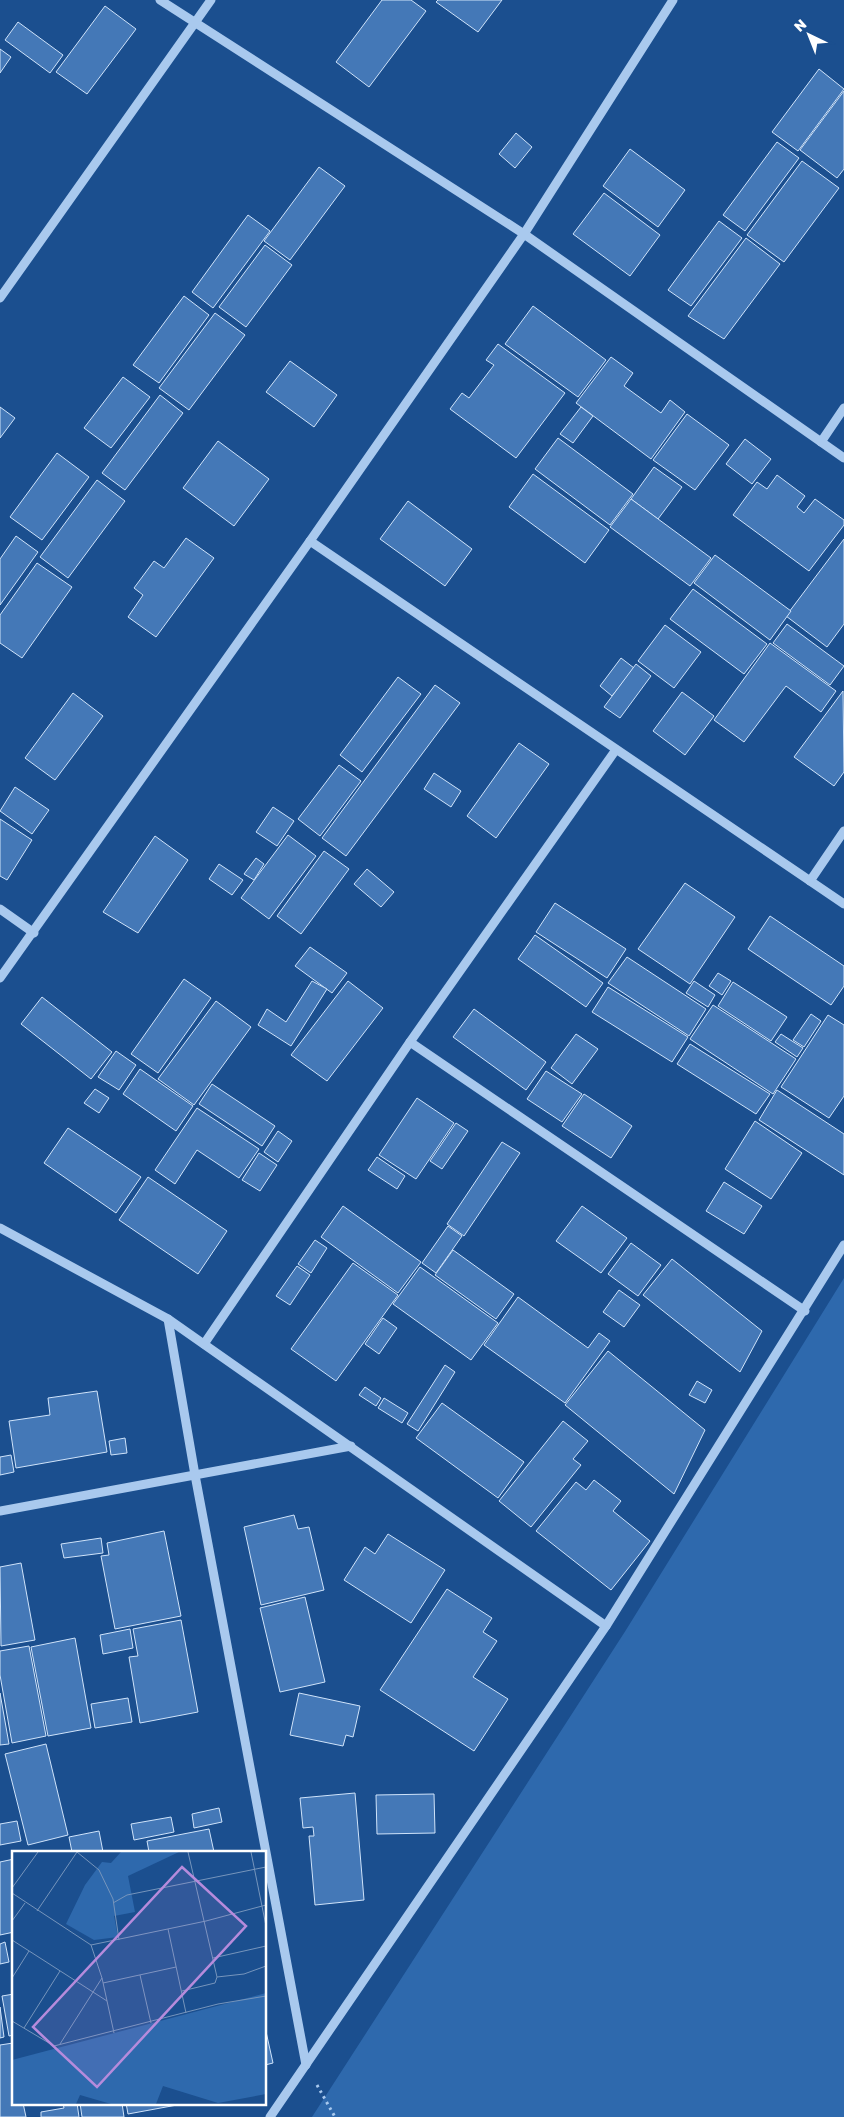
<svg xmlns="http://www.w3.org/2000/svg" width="844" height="2117" viewBox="0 0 844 2117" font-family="'Golos Text',sans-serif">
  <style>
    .green { fill: #2e69ad }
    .building { fill: #4478b7; stroke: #cfe3fa }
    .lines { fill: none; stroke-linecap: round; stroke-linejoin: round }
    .path { stroke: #a9c9ee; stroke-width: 3; stroke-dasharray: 2.5 4; stroke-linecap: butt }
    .minor { stroke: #a9c9ee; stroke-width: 9 }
    .inset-road { fill: none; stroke: #7695bc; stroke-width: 1 }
    .view { fill: #b68bdc; fill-opacity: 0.15; stroke: #b68bdc; stroke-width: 2.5 }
    .inset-edge { fill: none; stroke: #fff; stroke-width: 2.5 }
  </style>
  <rect width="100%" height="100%" fill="#1b4f8f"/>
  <!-- green -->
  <path class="green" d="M844 1278V2117H312L626 1630Z"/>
  <!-- building -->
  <g class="building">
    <path d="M382 0H411L426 11 369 87 336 62Z"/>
    <path d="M438 0H502L478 32 436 2Z"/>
    <path d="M105 6 136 29 87 94 56 72Z"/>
    <path d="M18 22 63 55 50 73 5 40Z"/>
    <path d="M0 49 11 57 0 73Z"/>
    <path d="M819 69 844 89 798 151 772 132Z"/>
    <path d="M844 91V169L837 178 800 150Z"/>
    <path d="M516 133 532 147 515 168 499 154Z"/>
    <path d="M777 142 799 158 745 231 723 215Z"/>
    <path d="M630 149 685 190 658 227 603 186Z"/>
    <path d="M802 161 839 188 784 262 747 235Z"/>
    <path d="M319 167 345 186 290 260 264 241Z"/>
    <path d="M604 193 660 235 630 276 573 234Z"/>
    <path d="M248 215 270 231 213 308 192 292Z"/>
    <path d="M719 221 742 238 691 306 668 290Z"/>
    <path d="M746 238 780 264 724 339 688 316Z"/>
    <path d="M265 245 292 265 246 327 219 307Z"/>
    <path d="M184 296 209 315 159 383 133 365Z"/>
    <path d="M533 306 606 360 578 397 505 344Z"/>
    <path d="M215 313 245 335 189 410 159 388Z"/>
    <path d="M498 344 565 393 516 458 450 409 462 393 469 398 494 365 486 360Z"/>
    <path d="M611 357 633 373 624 386 661 413 670 400 685 412 651 459 576 403Z"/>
    <path d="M290 361 337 395 314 427 266 392Z"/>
    <path d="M123 377 150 397 111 448 84 428Z"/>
    <path d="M160 395 183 413 125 490 102 473Z"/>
    <path d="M0 407 15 418 0 438Z"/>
    <path d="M581 407 593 416 573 443 560 434Z"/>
    <path d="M687 414 729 445 695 490 653 460Z"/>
    <path d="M558 438 633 494 610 525 535 469Z"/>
    <path d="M745 439 771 459 752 484 726 464Z"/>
    <path d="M218 441 269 479 234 526 183 488Z"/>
    <path d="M57 453 89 477 42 540 10 517Z"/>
    <path d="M654 467 682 487 658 519 631 499Z"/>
    <path d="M533 474 609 530 585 563 509 507Z"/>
    <path d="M777 475 805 496 797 507 804 513 815 499 844 520V525L809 571 733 515 757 482 767 489Z"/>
    <path d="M97 480 125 501 68 578 40 557Z"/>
    <path d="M631 499 711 558 690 586 610 527Z"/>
    <path d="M408 501 472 549 445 586 380 539Z"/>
    <path d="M16 536 38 552 0 605V559Z"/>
    <path d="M186 538 214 558 156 637 128 617 143 595 134 588 154 561 164 568Z"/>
    <path d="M844 539V624L827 647 786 616Z"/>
    <path d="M715 555 791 611 770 640 694 583Z"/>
    <path d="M37 563 72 587 22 658 0 643V615Z"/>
    <path d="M693 589 767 644 744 674 670 619Z"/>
    <path d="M787 624 844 666 830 685 773 643Z"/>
    <path d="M665 625 701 652 674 688 638 661Z"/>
    <path d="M770 643 836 691 821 712 786 686 744 742 714 720Z"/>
    <path d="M621 658 634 668 612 696 600 686Z"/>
    <path d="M636 664 651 676 620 718 604 707Z"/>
    <path d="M398 677 421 694 362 772 340 755Z"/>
    <path d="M435 685 460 703 346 856 322 838Z"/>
    <path d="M843 691 844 772 834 786 794 757Z"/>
    <path d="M682 692 714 716 685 755 653 731Z"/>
    <path d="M73 693 103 716 55 780 25 758Z"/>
    <path d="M519 743 549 764 496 838 467 816Z"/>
    <path d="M339 765 361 781 320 836 298 819Z"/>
    <path d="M434 773 461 791 451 807 424 789Z"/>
    <path d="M15 787 49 810 32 834 0 811Z"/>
    <path d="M273 807 294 821 277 846 256 832Z"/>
    <path d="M0 819 32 840 7 880 0 876Z"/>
    <path d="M288 835 316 856 269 919 241 898Z"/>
    <path d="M155 836 188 860 138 933 103 912Z"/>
    <path d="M324 851 349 869 301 934 277 916Z"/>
    <path d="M256 858 264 864 254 880 244 874Z"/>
    <path d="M219 864 243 880 232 895 209 879Z"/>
    <path d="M367 869 394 892 381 907 354 884Z"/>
    <path d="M685 883 735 917 690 984 638 949Z"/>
    <path d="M555 903 626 949 607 978 536 932Z"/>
    <path d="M770 916 844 966V986L831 1005 748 949Z"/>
    <path d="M535 935 603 983 586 1007 518 959Z"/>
    <path d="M310 947 347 973 332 993 295 966Z"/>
    <path d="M627 957 706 1009 689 1036 608 983Z"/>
    <path d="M718 973 731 981 722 995 709 986Z"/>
    <path d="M184 979 211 998 158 1073 131 1054Z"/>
    <path d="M312 981 327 989 291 1046 258 1025 267 1009 286 1022Z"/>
    <path d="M348 981 383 1008 327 1081 291 1055Z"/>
    <path d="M694 981 715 995 708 1007 686 993Z"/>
    <path d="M733 982 787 1017 771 1041 718 1006Z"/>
    <path d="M608 987 688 1037 672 1062 592 1012Z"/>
    <path d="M42 997 112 1052 91 1079 21 1024Z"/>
    <path d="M216 1001 251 1027 194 1105 158 1079Z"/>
    <path d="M713 1005 796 1059 773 1094 690 1039Z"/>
    <path d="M474 1009 546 1062 526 1090 453 1037Z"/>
    <path d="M811 1014 821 1021 804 1047 793 1040Z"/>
    <path d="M828 1015 844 1025V1096L829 1118 781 1087Z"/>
    <path d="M576 1034 598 1049 572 1084 551 1068Z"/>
    <path d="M781 1034 803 1048 797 1057 775 1042Z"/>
    <path d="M690 1044 770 1094 756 1114 677 1064Z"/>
    <path d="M116 1051 136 1065 119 1090 98 1077Z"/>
    <path d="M140 1069 193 1106 176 1131 123 1094Z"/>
    <path d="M546 1071 582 1094 562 1122 527 1099Z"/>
    <path d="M212 1084 275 1126 262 1146 199 1104Z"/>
    <path d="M95 1089 109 1098 99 1113 84 1103Z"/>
    <path d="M777 1090 844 1134V1175L759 1120Z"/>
    <path d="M584 1094 632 1126 611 1158 562 1126Z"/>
    <path d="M417 1098 454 1123 416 1179 379 1155Z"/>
    <path d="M197 1108 259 1149 239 1178 197 1150 175 1184 155 1170Z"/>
    <path d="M755 1121 802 1153 771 1199 725 1169Z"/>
    <path d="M456 1123 468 1131 442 1169 430 1161Z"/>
    <path d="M68 1128 141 1177 116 1213 44 1163Z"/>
    <path d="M278 1131 292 1141 278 1162 264 1152Z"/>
    <path d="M502 1142 520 1153 464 1236 447 1224Z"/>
    <path d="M259 1153 277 1165 260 1191 242 1180Z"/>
    <path d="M377 1157 405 1176 397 1189 368 1170Z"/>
    <path d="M148 1177 227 1231 198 1274 119 1220Z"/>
    <path d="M724 1182 762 1206 744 1234 706 1211Z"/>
    <path d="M343 1206 421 1262 398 1293 321 1237Z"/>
    <path d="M582 1206 627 1238 601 1273 556 1241Z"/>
    <path d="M448 1226 462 1236 436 1273 422 1263Z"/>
    <path d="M315 1240 327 1248 311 1273 298 1264Z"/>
    <path d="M631 1243 661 1265 638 1296 608 1274Z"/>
    <path d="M453 1250 514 1294 496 1319 435 1275Z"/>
    <path d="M672 1259 762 1331 740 1372 643 1295Z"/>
    <path d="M353 1263 398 1295 336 1381 291 1349Z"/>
    <path d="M297 1266 310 1275 290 1305 276 1296Z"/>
    <path d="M420 1267 498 1323 471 1360 393 1304Z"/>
    <path d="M619 1290 640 1305 624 1327 603 1312Z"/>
    <path d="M518 1297 588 1348 599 1333 610 1341 565 1403 484 1345Z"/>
    <path d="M383 1318 397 1328 379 1354 365 1344Z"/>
    <path d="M608 1351 705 1430 674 1494 565 1405Z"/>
    <path d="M445 1365 455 1372 418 1431 407 1424Z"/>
    <path d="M697 1381 712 1390 705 1403 689 1395Z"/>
    <path d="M365 1387 381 1398 376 1406 359 1395Z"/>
    <path d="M97 1391 107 1452 16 1468 9 1421 50 1415 48 1398Z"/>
    <path d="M384 1398 408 1413 402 1423 378 1408Z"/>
    <path d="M442 1403 524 1462 498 1498 416 1438Z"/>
    <path d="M563 1421 588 1441 573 1459 581 1465 531 1527 499 1501Z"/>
    <path d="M125 1438 127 1453 111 1455 109 1441Z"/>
    <path d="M11 1455 14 1472 0 1475V1457Z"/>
    <path d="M594 1480 621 1501 613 1511 650 1541 611 1590 536 1531 576 1482 586 1490Z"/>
    <path d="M294 1515 298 1529 309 1527 324 1590 261 1605 244 1527Z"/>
    <path d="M164 1531 181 1616 115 1629 101 1556 109 1555 107 1543Z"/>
    <path d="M388 1534 445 1570 411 1623 344 1580 365 1547 375 1554Z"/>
    <path d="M101 1538 103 1553 64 1558 61 1544Z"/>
    <path d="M21 1563 35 1640 1 1646 0 1567Z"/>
    <path d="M447 1589 492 1618 483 1632 497 1641 473 1677 508 1699 474 1751 380 1690Z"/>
    <path d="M305 1597 325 1682 280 1692 260 1608Z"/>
    <path d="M181 1620 198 1712 140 1723 129 1657 138 1656 133 1629Z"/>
    <path d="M130 1629 133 1648 103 1654 100 1635Z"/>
    <path d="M75 1638 91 1728 48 1736 31 1647Z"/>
    <path d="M29 1646 46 1736 12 1743 0 1675V1651Z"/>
    <path d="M0 1693 9 1744 0 1745Z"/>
    <path d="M299 1693 360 1706 353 1737 346 1735 343 1746 290 1735Z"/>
    <path d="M128 1698 132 1722 95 1728 91 1704Z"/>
    <path d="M46 1744 68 1835 28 1845 5 1754Z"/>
    <path d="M355 1793 364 1900 315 1905 309 1836H314L313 1827 303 1828 300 1798Z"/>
    <path d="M434 1794 435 1833 377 1834 376 1795Z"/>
    <path d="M219 1808 222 1822 194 1828 192 1814Z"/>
    <path d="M171 1817 174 1832 134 1840 131 1824Z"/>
    <path d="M17 1821 21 1841 0 1845V1824Z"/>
    <path d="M209 1829 214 1852H149L147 1841Z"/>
    <path d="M99 1831 103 1852H72L69 1837Z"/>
    <path d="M14 1859V1932L0 1935V1862Z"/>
    <path d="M5 1942 9 1962 0 1964V1944Z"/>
    <path d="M14 1994V2035L9 2036 2 1996Z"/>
    <path d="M0 2007 4 2037 0 2038Z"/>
    <path d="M265 2027 273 2063 265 2065Z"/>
    <path d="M13 2043 14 2103H23L26 2117H0V2045Z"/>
    <path d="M63 2103H77L79 2117H41V2112L64 2108Z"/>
    <path d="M80 2103H122L124 2117H82Z"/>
    <path d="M126 2103H177V2105L128 2114Z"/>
  </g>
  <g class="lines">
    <!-- path -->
    <path class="path" d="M317 2085 335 2117"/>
    <!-- minor -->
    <g class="minor">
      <path d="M160 0 524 234 844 458"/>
      <path d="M0 298 211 0"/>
      <path d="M821 442 844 408"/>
      <path d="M310 541 844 904"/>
      <path d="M810 881 844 831"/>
      <path d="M0 909 34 933"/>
      <path d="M0 978 310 541 524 234 673 0"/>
      <path d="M410 1042 805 1311"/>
      <path d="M0 1228 168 1319 606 1626"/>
      <path d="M168 1319 195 1475 306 2065"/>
      <path d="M204 1344 410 1042 615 751"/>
      <path d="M0 1511 351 1446"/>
      <path d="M270 2117 606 1626 844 1245"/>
    </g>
  </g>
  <!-- overview -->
  <g transform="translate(12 1851)">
    <rect width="254" height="254" fill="#1b4f8f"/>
    <path d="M109 1H167L116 25 123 61 102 65 106 86 82 89 54 73 73 34 90 11 99 12ZM254 142V243L206 252 151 235 144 253H99L68 244 64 253H0V209Z" fill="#2e69ad"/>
    <path class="inset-road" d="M65 1 87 19 101 48 107 89M239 1 254 75M0 37 26 1M0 42 79 94 194 70 254 54M101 52 115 44 254 16M25 60 65 1M0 70 13 52M156 78 174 162M0 89 95 150M79 94 90 127 102 182M201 107 254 95M128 124 139 172M205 126 232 123 254 115M0 127 17 100M91 132 164 116M170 140 203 132 205 126 176 1M0 170 42 195 206 153 254 145M12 177 48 120M48 193 90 127"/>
    <path class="view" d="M170 16 234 75 85 236 21 176Z"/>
    <rect width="254" height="254" class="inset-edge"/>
  </g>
  <!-- north arrow -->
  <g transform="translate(809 35) rotate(317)" stroke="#1b4f8f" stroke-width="4" paint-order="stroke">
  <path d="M0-4L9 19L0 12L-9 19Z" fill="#ffffff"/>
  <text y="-8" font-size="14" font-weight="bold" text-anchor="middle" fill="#ffffff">N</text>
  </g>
</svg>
